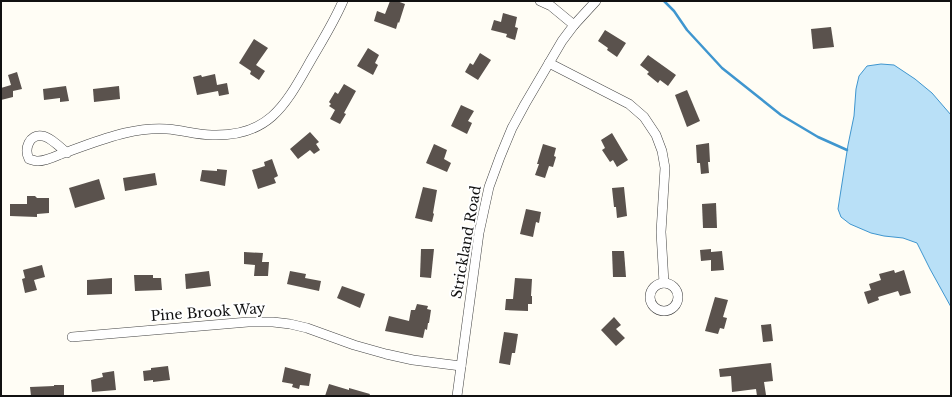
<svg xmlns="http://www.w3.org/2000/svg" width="952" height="397" viewBox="0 0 952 397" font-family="'Libre Baskerville',serif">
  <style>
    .water { fill: #b9e0f7; stroke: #3f96cf }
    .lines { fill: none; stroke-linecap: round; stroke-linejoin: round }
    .stream { stroke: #3f96cf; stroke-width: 2.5 }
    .building { fill: #5a524d }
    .street-casing { stroke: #444; stroke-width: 10 }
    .street { stroke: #fff; stroke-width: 9 }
    .labels { text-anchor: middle; stroke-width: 4; stroke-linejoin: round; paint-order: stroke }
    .street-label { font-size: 14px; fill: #111; stroke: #fff }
  </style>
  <rect width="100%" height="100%" fill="#fffdf5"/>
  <!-- water -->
  <path class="water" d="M881 64 894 65 915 79 932 93 951 115V307L930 269 917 243 903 238 884 236 871 233 850 224 841 217 838 209 848 145 854 116 856 89 859 76 867 66Z"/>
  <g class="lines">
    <!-- stream -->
    <path class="stream" d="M664 1 674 11 687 30 722 68 781 115 818 137 847 150"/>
  </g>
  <!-- building -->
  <g class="building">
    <path d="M390 1H397L405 4 399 23 398 22 396 29 374 21 377 11 385 14Z"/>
    <path d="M503 13 517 17 515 27 518 28 515 40 506 37 507 34 491 30 494 20 501 22Z"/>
    <path d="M831 27 834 47 813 49 811 29Z"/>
    <path d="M605 30 626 43 617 57 607 50 608 48 598 41Z"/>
    <path d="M254 39 268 48 256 65 265 71 259 80 250 74 251 71 239 63Z"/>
    <path d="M368 48 379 55 375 63 378 65 373 75 357 66Z"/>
    <path d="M480 53 491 60 478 80 465 72 470 63 473 65Z"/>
    <path d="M648 55 676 75 668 86 660 80 658 83 647 74 649 72 640 65Z"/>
    <path d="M17 72 22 89 13 91V97L1 100V88L11 85 8 75Z"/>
    <path d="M215 74 217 85 227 83 229 94 219 96 218 91 197 95 193 77 201 75 202 77Z"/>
    <path d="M344 84 356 91 344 113 346 114 340 124 330 119 335 110 329 106 331 104 329 102 335 92 338 94Z"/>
    <path d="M66 86 69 101 60 102V98L44 100 43 89Z"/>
    <path d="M119 86 120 99 94 102 93 89Z"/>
    <path d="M687 90 700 121 687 127 675 95Z"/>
    <path d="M461 105 474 111 468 121 472 123 467 134 451 126Z"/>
    <path d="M310 132 319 142 316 144 320 150 314 154 310 150 298 159 290 149Z"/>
    <path d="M612 133 628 160 617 167 613 160 610 162 602 150 605 148 601 140Z"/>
    <path d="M709 143 710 162H708L709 173 701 174 700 163H697L696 145Z"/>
    <path d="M434 144 447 150 444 159 451 163 447 172 426 163Z"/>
    <path d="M543 144 556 148 554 156 556 157 553 167 549 166 545 178 535 175 539 164H537Z"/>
    <path d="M272 159 278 176 274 178 276 183 258 189 252 170 265 166 264 162Z"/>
    <path d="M217 169 227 170 225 186 200 181 202 170 217 171Z"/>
    <path d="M155 173 157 185 125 191 123 178Z"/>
    <path d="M99 179 105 199 75 208 69 188Z"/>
    <path d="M423 187 437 190 433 213 434 214 432 222 415 218Z"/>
    <path d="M624 187 627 216 617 218 616 207H614L612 188Z"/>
    <path d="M27 196H35L37 198H49V213L37 214V217L10 216V204H27Z"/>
    <path d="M716 203 717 228H703L702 204Z"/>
    <path d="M526 209 541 212 539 223 536 222 533 237 520 234Z"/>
    <path d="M421 249H434L431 278 420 277Z"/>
    <path d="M711 249V252L722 251 724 270 711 271V260L701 261 700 250Z"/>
    <path d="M612 251H624L626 277H613Z"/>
    <path d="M244 252 263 253 262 262H269L268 276H254L255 265 244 264Z"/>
    <path d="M42 265 45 277 34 280 37 290 25 293 22 279 25 278 23 270Z"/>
    <path d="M894 270 895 273 904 270 911 293 900 296 898 291 878 297 879 300 868 304 864 292 871 290 869 284 881 280 879 274Z"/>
    <path d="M209 271 211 286 186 289 185 274Z"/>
    <path d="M290 271 306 274 305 278 321 281 319 291 287 284Z"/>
    <path d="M134 275H153V278H161L162 290 135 291Z"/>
    <path d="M112 278V294L87 295V280Z"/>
    <path d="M515 278 532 279 531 296H532V304H528V311L505 310 506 299H513Z"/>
    <path d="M342 286 365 294 360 308 337 298Z"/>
    <path d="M715 297 728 300 723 317 727 318 724 329 720 328 718 334 705 331Z"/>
    <path d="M417 304 428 306 427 309 431 310 429 323H428L427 330 425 329 423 338 385 331 389 316 409 321 411 310H415Z"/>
    <path d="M614 317 621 325 616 329 625 338 616 346 601 330Z"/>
    <path d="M771 324 773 341 763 342 761 325Z"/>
    <path d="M504 332 518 334 515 353H512L510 365 499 363Z"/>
    <path d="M771 363 773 381 764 382 766 395 757 396 756 389 732 392 731 376 720 377 719 369Z"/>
    <path d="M168 366 170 380 153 382V380L144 381 143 371 151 370V368Z"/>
    <path d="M285 367 311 374 309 386 300 385 299 389 292 387 293 384 282 382Z"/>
    <path d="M114 371 116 390 92 392 91 380 103 377 102 373Z"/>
    <path d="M329 384 349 390V388L370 394 369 396H325Z"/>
    <path d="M54 385H64V396H31L30 387 54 386Z"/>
  </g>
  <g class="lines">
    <!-- street casing -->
    <g class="street-casing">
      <g id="street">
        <path d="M540 1 551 6 574 25"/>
        <path d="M549 63 629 104 644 117 656 135 662 151 665 168 661 232 664 283"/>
        <path d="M67 153C61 148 49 136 42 136 29 134 24 149 29 159 32 160 35 161 38 161 46 161 54 157 61 154 82 147 103 138 125 133 138 130 153 128 167 129 182 130 197 135 212 135 270 137 286 104 311 60 322 41 334 22 343 1"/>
        <circle cx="664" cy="297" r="14"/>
        <path d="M72 337 248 322H273L290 324 307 328 354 345 386 354 413 360 461 366"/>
        <path d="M457 396 479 233 489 187 500 157 512 128 525 104 562 41 574 25 596 1"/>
      </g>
    </g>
    <!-- street -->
    <use href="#street" class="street"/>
  </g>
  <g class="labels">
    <!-- street labels -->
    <g class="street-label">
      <text transform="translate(466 242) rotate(-80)" y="5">Strickland Road</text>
      <text transform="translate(208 312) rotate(-4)" y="5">Pine Brook Way</text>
    </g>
  </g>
  <!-- border -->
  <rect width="952" height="397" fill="none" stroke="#111111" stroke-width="4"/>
</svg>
